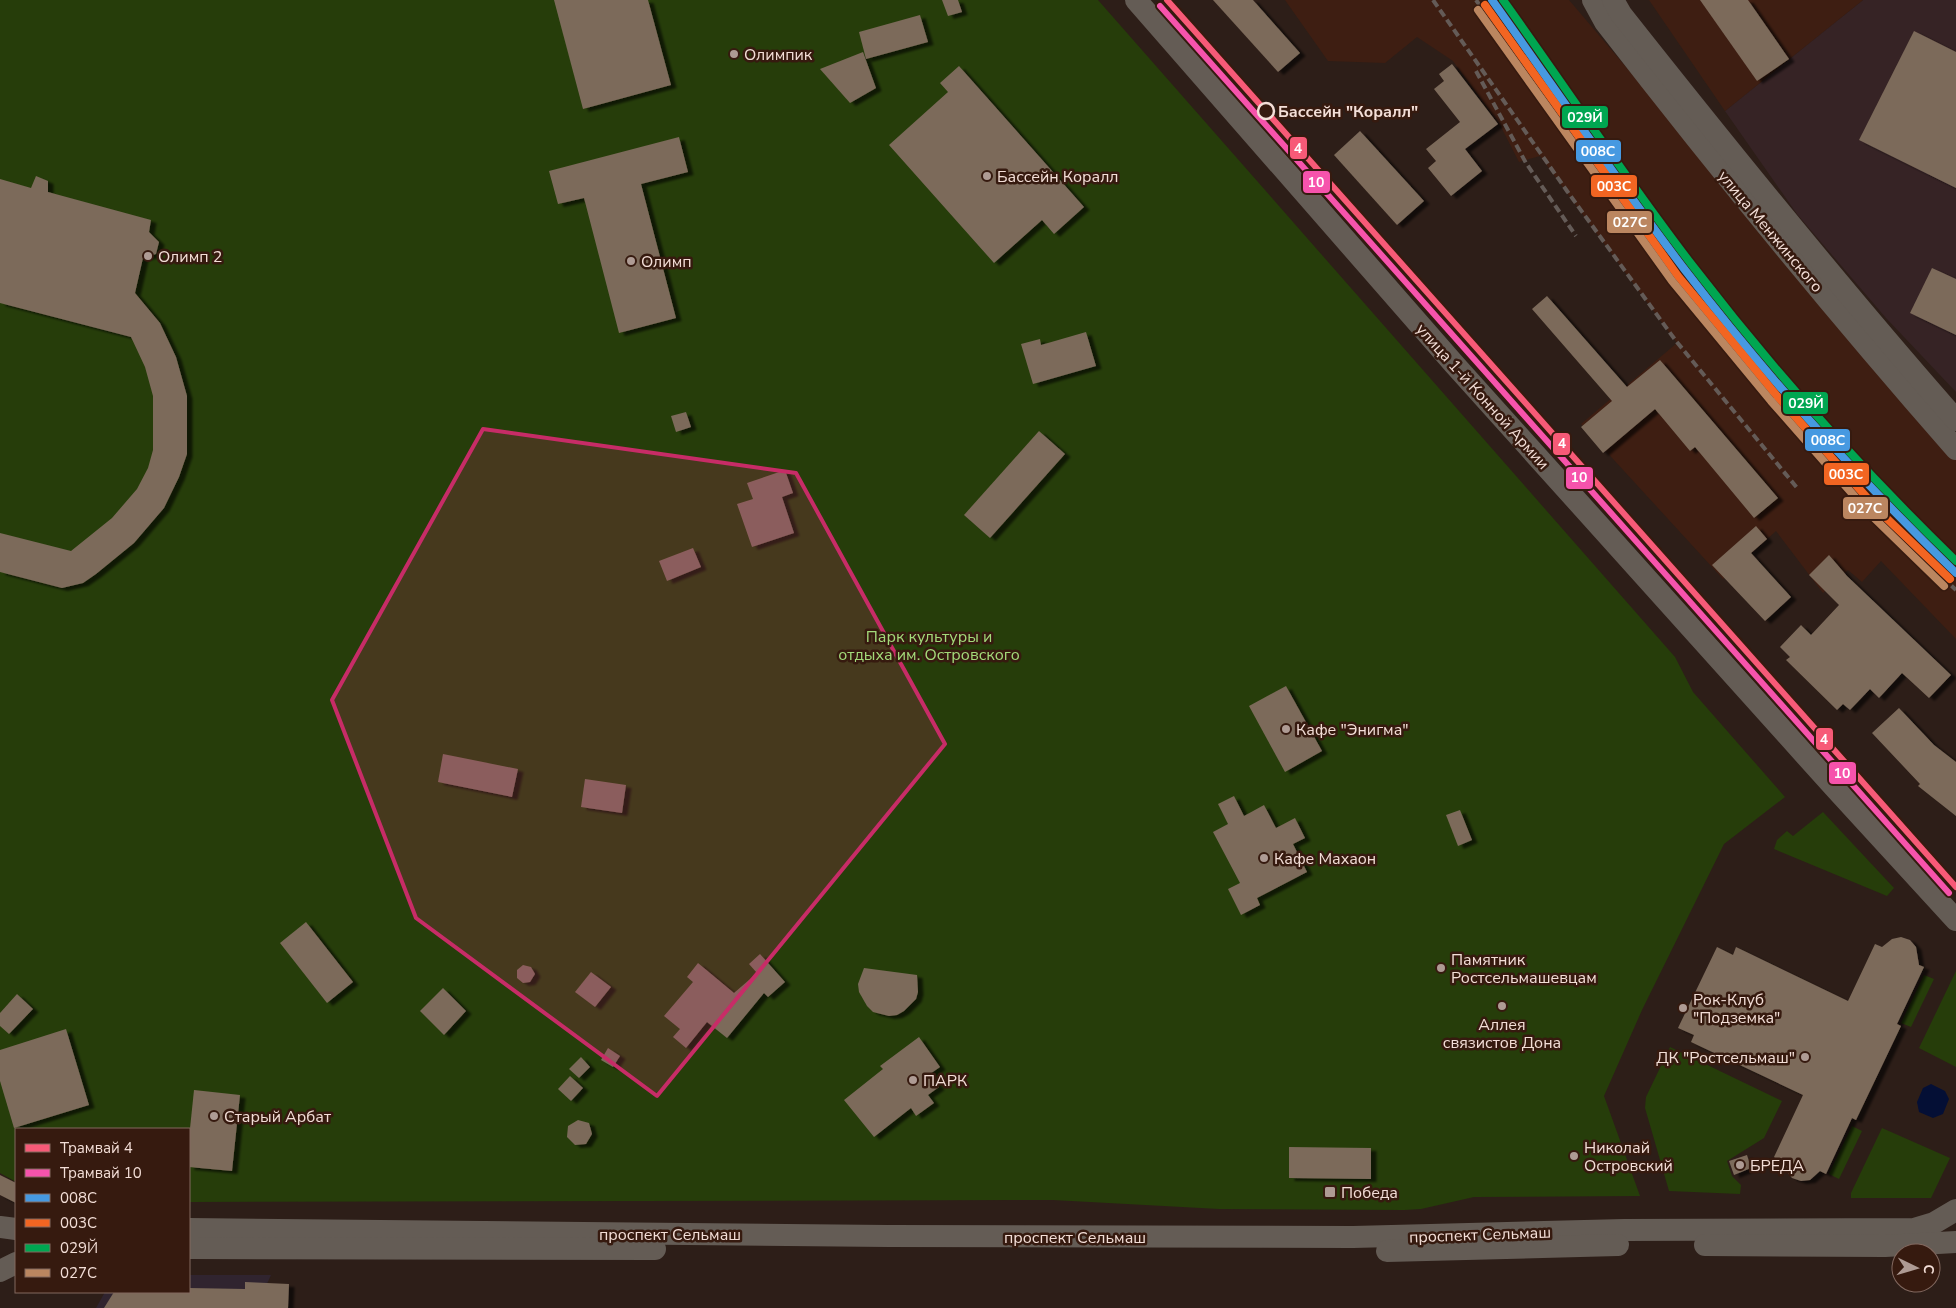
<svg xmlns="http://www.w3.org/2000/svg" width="1956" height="1308" viewBox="0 0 1956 1308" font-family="'Nunito Sans',sans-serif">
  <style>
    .commercial { fill: #30242f }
    .industrial { fill: #362325 }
    .built { fill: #3e1e12 }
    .green { fill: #263d0a }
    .water { fill: #040f35 }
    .building { fill: #7c6a5a; filter: url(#shadow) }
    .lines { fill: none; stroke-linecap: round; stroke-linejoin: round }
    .major { stroke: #645c55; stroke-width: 22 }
    .rail { stroke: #645b57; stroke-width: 4; stroke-dasharray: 8 4; stroke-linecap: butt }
    .rail-1-casing { stroke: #361a0f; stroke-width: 11 }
    .rail-2-casing { stroke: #361a0f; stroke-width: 11 }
    .rail-3-casing { stroke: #361a0f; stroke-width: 11 }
    .rail-4-casing { stroke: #361a0f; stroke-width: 11 }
    .rail-1 { stroke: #4699e1; stroke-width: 8 }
    .rail-2 { stroke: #f26522; stroke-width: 8 }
    .rail-3 { stroke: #00a651; stroke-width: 8 }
    .rail-4 { stroke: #bb8660; stroke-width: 8 }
    .tram-1-casing { stroke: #361a0f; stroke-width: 10 }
    .tram-2-casing { stroke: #361a0f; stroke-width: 10 }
    .tram-1 { stroke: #f75a77; stroke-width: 6 }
    .tram-2 { stroke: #f653ac; stroke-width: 6 }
    .marked { fill: #c72c67; fill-opacity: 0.2; stroke: #c72c67; stroke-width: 4; stroke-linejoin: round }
    .poi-dot { fill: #ae9b94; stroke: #361a0f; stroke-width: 2 }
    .stop-dot { fill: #361a0f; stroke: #f3ded7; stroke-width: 2.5 }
    .labels { text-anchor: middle; stroke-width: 5; stroke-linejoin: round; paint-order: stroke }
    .poi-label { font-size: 16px; fill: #f3ded7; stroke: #361a0f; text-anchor: start }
    .stop-label { font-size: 16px; font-weight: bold; fill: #f3ded7; stroke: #361a0f; text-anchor: start }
    .street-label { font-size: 16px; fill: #f3ded7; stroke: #361a0f }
    .park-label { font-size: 16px; fill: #a3da7a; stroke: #361a0f }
    .line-badge { stroke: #361a0f; stroke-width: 2 }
    .badge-label { font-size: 14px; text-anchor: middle; font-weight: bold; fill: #fff }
  </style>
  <defs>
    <filter id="shadow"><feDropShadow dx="5.5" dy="3" stdDeviation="1" flood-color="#0009"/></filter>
  </defs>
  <rect width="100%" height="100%" fill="#2d1e18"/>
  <!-- commercial -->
  <path class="commercial" d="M189 1275H271L256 1308H96L105 1292H189Z"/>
  <!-- industrial -->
  <path class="industrial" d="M1863 0H1956V392L1886 318 1797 214 1725 111Z"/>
  <!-- built -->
  <g class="built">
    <path d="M1285 0H1569L1956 455V639L1881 561 1862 582 1848 570 1823 593 1776 531 1723 579 1581 424 1677 343 1540 156 1519 162 1500 125 1453 61 1417 37 1385 63 1328 61Z"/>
    <path d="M1649 0H1863L1725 111Z"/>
  </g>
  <!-- green -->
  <g class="green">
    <path d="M0 0H1098L1675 657 1693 692 1785 797 1724 844 1642 1010 1604 1096 1640 1196 1474 1197 1421 1209 1404 1210 1219 1209 1053 1200 189 1202V1129H16V1182L0 1173Z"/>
    <path d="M1823 812 1894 888 1887 896 1774 849 1777 840 1787 831 1793 836Z"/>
    <path d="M1956 971V1067L1919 1048Z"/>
    <path d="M1924 975 1934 979 1911 1027 1901 1023Z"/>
    <path d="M1670 1047 1782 1101 1764 1138 1727 1161 1732 1176 1741 1185 1740 1194 1669 1191 1645 1108 1646 1097Z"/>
    <path d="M1852 1126 1862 1131 1839 1179 1829 1174Z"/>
    <path d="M1882 1128 1950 1158 1931 1198H1851V1193Z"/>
  </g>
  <!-- water -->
  <path class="water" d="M1931 1084 1945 1091 1949 1099 1943 1114 1933 1118 1919 1112 1917 1102 1923 1088Z"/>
  <!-- building -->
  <g class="building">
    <path d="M554 0H648L671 85 583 109Z"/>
    <path d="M942 0H958L962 12 948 16Z"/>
    <path d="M1213 0H1253L1300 53 1278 72Z"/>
    <path d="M1700 0H1748L1789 59 1757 81Z"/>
    <path d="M920 15 928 42 866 59 859 32Z"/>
    <path d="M1914 31 1956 52V188L1859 140Z"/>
    <path d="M863 52 876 88 850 103 820 69Z"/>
    <path d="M1452 64 1498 124 1465 149 1482 171 1451 196 1428 168 1436 161 1426 149 1460 122 1434 89 1444 81 1439 74Z"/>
    <path d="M959 66 1084 207 1054 234 1042 220 994 263 889 145 948 92 940 83Z"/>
    <path d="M1360 131 1424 201 1397 225 1334 155Z"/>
    <path d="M679 137 688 172 641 184 676 318 619 333 584 198 558 204 549 171Z"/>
    <path d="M36 176 48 181V192L151 220 149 232 159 242 156 254 143 258 135 293 160 323 176 357 187 396V454L179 477 164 508 134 543 96 574 83 583 62 588 0 572V533L71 551 112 518 137 489 148 468 153 450V396L145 367 131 337 0 303V179L31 188Z"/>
    <path d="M1932 268 1956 279V335L1910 313Z"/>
    <path d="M1547 296 1627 387 1660 360 1778 498 1754 518 1695 447 1690 451 1655 409 1603 453 1581 427 1612 401 1532 309Z"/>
    <path d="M1086 332 1096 366 1033 384 1021 344 1040 339 1041 345Z"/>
    <path d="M686 412 691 427 676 432 671 416Z"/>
    <path d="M1039 431 1065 454 990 538 964 515Z"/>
    <path d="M785 470 793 493 782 497 794 533 752 547 737 504 753 499 747 483Z"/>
    <path d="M1756 526 1767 539 1751 553 1791 597 1765 621 1712 565Z"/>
    <path d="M693 548 701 567 667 581 659 561Z"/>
    <path d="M1829 555 1847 576 1951 675 1929 698 1902 673 1879 698 1870 689 1850 710 1843 704 1837 710 1786 660 1790 657 1780 647 1801 625 1811 635 1839 605 1809 575Z"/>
    <path d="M1286 686 1322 751 1285 772 1249 706Z"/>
    <path d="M1899 708 1934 745 1956 762V816L1918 786 1920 784 1872 733Z"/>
    <path d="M443 754 518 769 512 797 438 782Z"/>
    <path d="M585 779 626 785 622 813 581 807Z"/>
    <path d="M1234 796 1244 816 1264 805 1276 828 1295 818 1305 838 1293 844 1307 872 1257 898 1260 905 1241 915 1228 889 1240 883 1213 832 1228 824 1218 804Z"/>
    <path d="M1460 810 1472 840 1458 846 1446 815Z"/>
    <path d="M306 922 353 982 327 1003 280 943Z"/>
    <path d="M1901 937 1910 940 1916 947 1919 965 1924 967 1897 1024 1901 1026 1856 1120 1852 1118 1826 1174 1820 1171 1810 1180 1801 1181 1792 1178 1774 1157 1803 1095 1691 1042 1694 1035 1678 1028 1717 947 1733 955 1736 947 1848 1001 1875 944 1882 947 1892 939Z"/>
    <path d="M760 954 785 982 768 997 764 993 727 1038 707 1022 686 1048 673 1037 680 1029 664 1016 693 982 687 977 698 963 734 993 757 973 749 964Z"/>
    <path d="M523 965 531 967 535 974 530 982 523 983 517 978V970Z"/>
    <path d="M864 968 917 975 918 992 916 999 904 1011 897 1015 889 1016 873 1012 867 1006 859 992 858 984Z"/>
    <path d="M591 972 611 987 595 1007 575 992Z"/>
    <path d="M443 988 466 1011 444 1035 420 1011Z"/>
    <path d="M17 994 33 1009 9 1034 0 1026V1013Z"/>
    <path d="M66 1029 89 1105 14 1128 0 1081V1050Z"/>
    <path d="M919 1037 940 1067 930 1074 939 1087 928 1095 934 1103 916 1116 911 1108 874 1137 844 1100 883 1069 880 1066Z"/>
    <path d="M608 1048 620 1056 613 1067 601 1060Z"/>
    <path d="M581 1057 590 1067 579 1078 569 1069Z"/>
    <path d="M570 1076 583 1088 571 1101 558 1089Z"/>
    <path d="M194 1090 240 1095 232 1171 189 1167V1138Z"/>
    <path d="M578 1120 589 1123 592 1134 586 1144 575 1145 567 1137 568 1126Z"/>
    <path d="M1289 1147 1371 1148V1179L1289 1178Z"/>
    <path d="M1747 1155 1751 1168 1734 1175 1729 1161Z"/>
    <path d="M0 1175 16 1183V1203L0 1195Z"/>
    <path d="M245 1282 289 1284 288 1308H104L114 1292H189V1288L245 1289Z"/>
  </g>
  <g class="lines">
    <!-- major -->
    <g class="major">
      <path d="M1136 0 1454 364 1834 787 1956 920"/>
      <path d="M1593 0 1605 22C1718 168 1834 310 1956 449"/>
      <path d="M1613 0 1621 14C1730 152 1840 288 1956 420"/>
      <path d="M0 1227 16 1229"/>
      <path d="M189 1229 888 1236 1353 1237 1624 1230 1914 1229 1934 1223 1956 1210"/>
      <path d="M1705 1245 1885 1246 1956 1242"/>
      <path d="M189 1248 655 1249"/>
      <path d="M1387 1251 1618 1245"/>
      <path d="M0 1271 16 1263"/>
    </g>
    <!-- rail -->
    <g class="rail">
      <path d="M1433 0 1567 191 1676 341 1798 489"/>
      <path d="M1476 0 1676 279 1774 398 1876 514 1956 590"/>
      <path d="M1476 71 1526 163 1576 236"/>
    </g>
    <!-- rail-1 casing -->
    <g class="rail-1-casing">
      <path id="rail-1" d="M1492 0C1556 90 1618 182 1685 270 1767 377 1859 479 1956 573"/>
    </g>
    <!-- rail-2 casing -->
    <g class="rail-2-casing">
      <path id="rail-2" d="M1485 5 1678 276 1777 396 1877 509 1950 579"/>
    </g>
    <!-- rail-3 casing -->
    <g class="rail-3-casing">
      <path id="rail-3" d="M1503 0C1566 88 1626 179 1692 265 1772 369 1861 469 1956 561"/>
    </g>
    <!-- rail-4 casing -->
    <g class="rail-4-casing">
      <path id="rail-4" d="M1478 10 1672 281 1771 401 1871 515 1944 586"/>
    </g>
    <!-- rail-1 -->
    <use href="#rail-1" class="rail-1"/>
    <!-- rail-2 -->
    <use href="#rail-2" class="rail-2"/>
    <!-- rail-3 -->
    <use href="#rail-3" class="rail-3"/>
    <!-- rail-4 -->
    <use href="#rail-4" class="rail-4"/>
    <!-- tram-1 casing -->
    <g class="tram-1-casing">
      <path id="tram-1" d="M1167 0 1956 887"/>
    </g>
    <!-- tram-2 casing -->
    <g class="tram-2-casing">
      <path id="tram-2" d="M1160 6 1949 893"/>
    </g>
    <!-- tram-1 -->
    <use href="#tram-1" class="tram-1"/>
    <!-- tram-2 -->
    <use href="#tram-2" class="tram-2"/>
  </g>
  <!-- marked area -->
  <path class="marked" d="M483 429 796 473 945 744 657 1096 416 918 332 700Z"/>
  <!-- markers -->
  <g class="poi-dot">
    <circle cx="734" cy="54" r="5"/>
    <circle cx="987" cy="176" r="5"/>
    <circle cx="148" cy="256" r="5"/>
    <circle cx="631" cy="261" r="5"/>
    <circle cx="1286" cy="729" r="5"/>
    <circle cx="1264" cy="858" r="5"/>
    <circle cx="1441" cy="968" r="5"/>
    <circle cx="1502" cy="1006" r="5"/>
    <circle cx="1683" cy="1008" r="5"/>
    <circle cx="1805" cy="1057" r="5"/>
    <circle cx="913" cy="1080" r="5"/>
    <circle cx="214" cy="1116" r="5"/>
    <circle cx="1574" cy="1156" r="5"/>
    <circle cx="1740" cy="1165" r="5"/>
    <rect x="1324" y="1186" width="12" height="12" rx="2.5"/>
  </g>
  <circle class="stop-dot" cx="1266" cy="111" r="8"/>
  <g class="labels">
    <!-- poi labels -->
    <g class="poi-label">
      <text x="744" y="60">Олимпик</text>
      <text x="997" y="182">Бассейн Коралл</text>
      <text x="158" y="262">Олимп 2</text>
      <text x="641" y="267">Олимп</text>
      <text x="1296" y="735">Кафе "Энигма"</text>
      <text x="1274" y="864">Кафе Махаон</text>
      <text x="1451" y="965">Памятник<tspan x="1451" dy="18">Ростсельмашевцам</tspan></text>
      <text x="1693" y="1005">Рок-Клуб<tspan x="1693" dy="18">"Подземка"</tspan></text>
      <text x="1502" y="1030" text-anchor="middle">Аллея<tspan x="1502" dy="18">связистов Дона</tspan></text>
      <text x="1795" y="1063" text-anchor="end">ДК "Ростсельмаш"</text>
      <text x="923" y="1086">ПАРК</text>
      <text x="224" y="1122">Старый Арбат</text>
      <text x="1584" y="1153">Николай<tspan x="1584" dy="18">Островский</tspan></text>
      <text x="1750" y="1171">БРЕДА</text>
      <text x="1341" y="1198">Победа</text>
    </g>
    <!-- stop labels -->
    <g class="stop-label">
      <text x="1278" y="117">Бассейн "Коралл"</text>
    </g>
    <!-- street labels -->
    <g class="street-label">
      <text transform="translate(1771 231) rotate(50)" y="6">улица Менжинского</text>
      <text transform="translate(1483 396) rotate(48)" y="6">улица 1-й Конной Армии</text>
      <text x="670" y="1240">проспект Сельмаш</text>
      <text transform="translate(1480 1234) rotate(-2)" y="6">проспект Сельмаш</text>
      <text x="1075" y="1243">проспект Сельмаш</text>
    </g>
    <!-- park labels -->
    <g class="park-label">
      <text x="929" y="642">Парк культуры и<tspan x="929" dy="18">отдыха им. Островского</tspan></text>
    </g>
  </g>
  <g class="line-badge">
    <rect x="1561" y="105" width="48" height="24" rx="5" fill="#00a651"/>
    <rect x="1289" y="136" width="19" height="24" rx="5" fill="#f75a77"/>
    <rect x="1575" y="139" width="47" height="24" rx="5" fill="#4699e1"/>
    <rect x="1302" y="170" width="29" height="24" rx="5" fill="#f653ac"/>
    <rect x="1590" y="174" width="48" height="24" rx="5" fill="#f26522"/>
    <rect x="1606" y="210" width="47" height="24" rx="5" fill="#bb8660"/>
    <rect x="1782" y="391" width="47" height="24" rx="5" fill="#00a651"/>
    <rect x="1804" y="428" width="47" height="24" rx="5" fill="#4699e1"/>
    <rect x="1552" y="432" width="19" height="24" rx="5" fill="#f75a77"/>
    <rect x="1823" y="462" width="47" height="24" rx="5" fill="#f26522"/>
    <rect x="1565" y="466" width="29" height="24" rx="5" fill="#f653ac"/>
    <rect x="1842" y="496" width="47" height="24" rx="5" fill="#bb8660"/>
    <rect x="1815" y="727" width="19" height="24" rx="5" fill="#f75a77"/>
    <rect x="1828" y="761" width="29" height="24" rx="5" fill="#f653ac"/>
  </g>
  <g class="badge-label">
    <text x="1585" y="122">029Й</text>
    <text x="1298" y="153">4</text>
    <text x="1598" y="156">008С</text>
    <text x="1316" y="187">10</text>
    <text x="1614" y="191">003С</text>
    <text x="1630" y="227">027С</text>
    <text x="1806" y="408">029Й</text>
    <text x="1828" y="445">008С</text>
    <text x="1562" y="448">4</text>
    <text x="1846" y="479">003С</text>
    <text x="1579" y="482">10</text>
    <text x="1865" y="513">027С</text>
    <text x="1824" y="744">4</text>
    <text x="1842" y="778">10</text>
  </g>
  <!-- legend -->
  <rect x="15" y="1128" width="175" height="165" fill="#361a0f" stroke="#82685f"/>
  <rect x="25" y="1144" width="25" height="8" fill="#f75a77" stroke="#82685f"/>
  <text x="60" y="1153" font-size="15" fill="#f3ded7">Трамвай 4</text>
  <rect x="25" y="1169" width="25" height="8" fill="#f653ac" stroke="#82685f"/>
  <text x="60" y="1178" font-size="15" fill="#f3ded7">Трамвай 10</text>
  <rect x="25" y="1194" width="25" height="8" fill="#4699e1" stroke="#82685f"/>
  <text x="60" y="1203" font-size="15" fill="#f3ded7">008С</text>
  <rect x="25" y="1219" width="25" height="8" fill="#f26522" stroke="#82685f"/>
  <text x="60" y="1228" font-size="15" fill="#f3ded7">003С</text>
  <rect x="25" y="1244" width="25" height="8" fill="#00a651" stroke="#82685f"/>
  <text x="60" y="1253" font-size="15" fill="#f3ded7">029Й</text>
  <rect x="25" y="1269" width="25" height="8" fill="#bb8660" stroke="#82685f"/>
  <text x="60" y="1278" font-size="15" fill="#f3ded7">027С</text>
  <!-- north arrow -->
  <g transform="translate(1916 1268) rotate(95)"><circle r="24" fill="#361a0f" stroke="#82685f"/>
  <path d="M0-4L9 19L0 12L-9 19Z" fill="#ae9b94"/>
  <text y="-8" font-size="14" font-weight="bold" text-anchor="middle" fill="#f3ded7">С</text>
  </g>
</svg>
